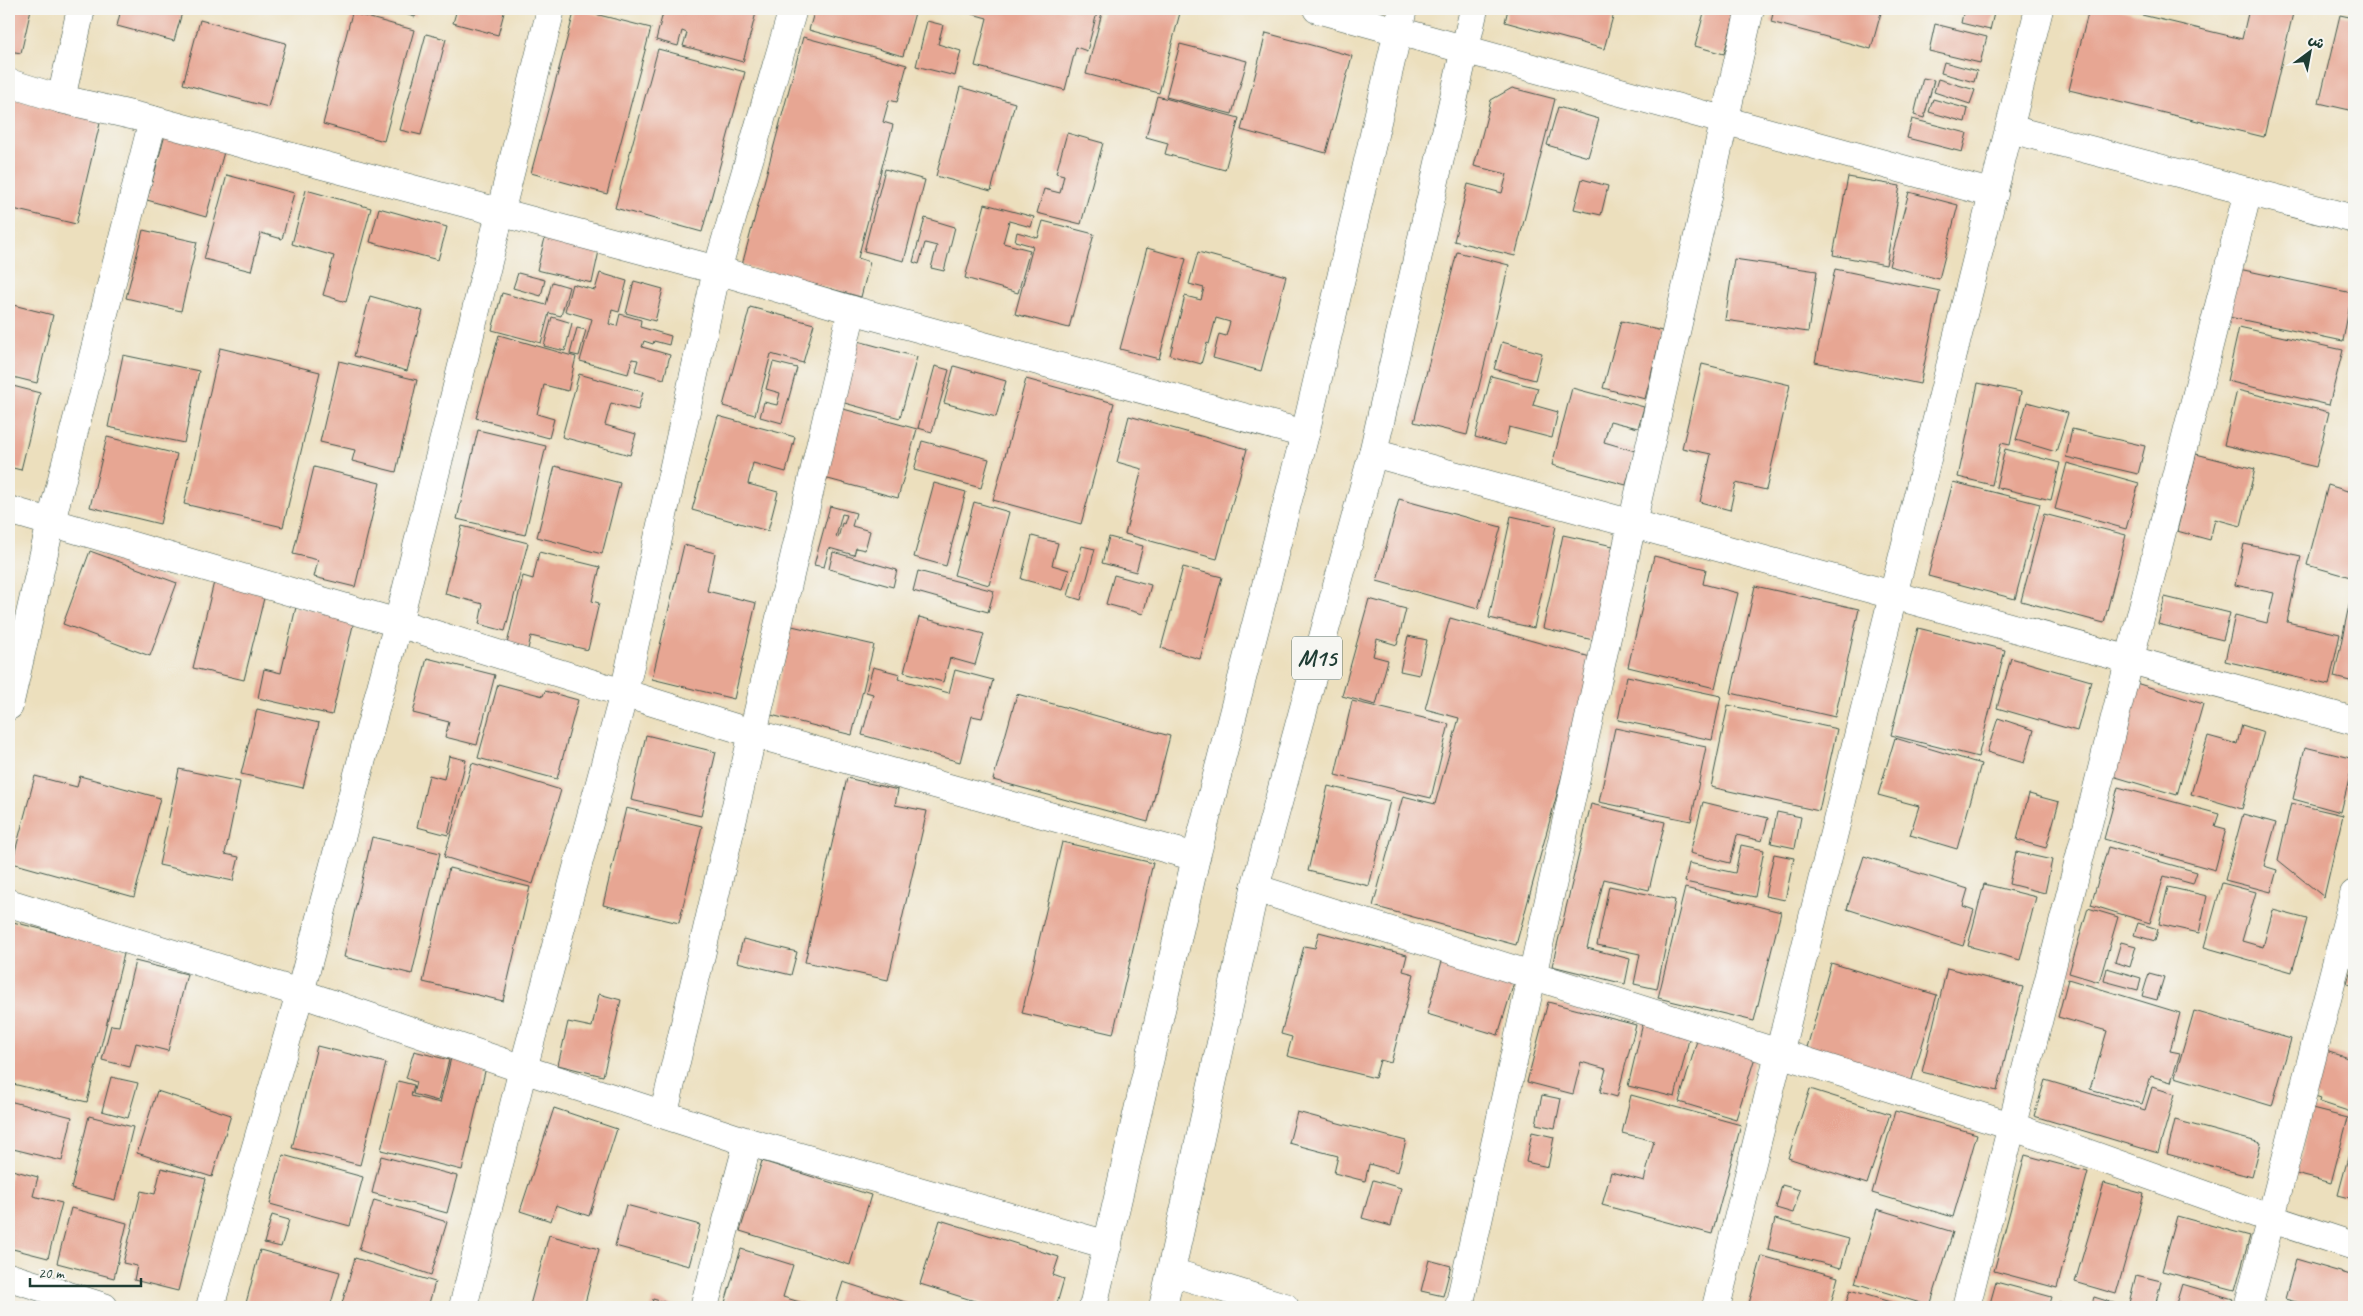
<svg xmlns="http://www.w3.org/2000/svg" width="2363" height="1316" viewBox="0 0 2363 1316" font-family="Caveat,'Playpen Sans Arabic',sans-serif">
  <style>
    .building { fill: #e7a693; fill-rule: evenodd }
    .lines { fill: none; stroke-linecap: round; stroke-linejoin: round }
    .minor-casing { stroke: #3e5549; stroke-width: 29 }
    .highway-casing { stroke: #3e5549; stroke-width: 29 }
    .minor { stroke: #fff; stroke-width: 28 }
    .highway { stroke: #fff; stroke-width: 28 }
    .labels { text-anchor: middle; stroke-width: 5; stroke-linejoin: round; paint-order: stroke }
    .shield { fill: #f6f6f2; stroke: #60746d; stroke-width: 1 }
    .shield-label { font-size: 24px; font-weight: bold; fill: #1f3d34 }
  </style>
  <rect width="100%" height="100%" fill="#f6f6f2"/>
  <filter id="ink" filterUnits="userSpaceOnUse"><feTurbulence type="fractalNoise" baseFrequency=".02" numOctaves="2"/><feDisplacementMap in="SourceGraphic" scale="10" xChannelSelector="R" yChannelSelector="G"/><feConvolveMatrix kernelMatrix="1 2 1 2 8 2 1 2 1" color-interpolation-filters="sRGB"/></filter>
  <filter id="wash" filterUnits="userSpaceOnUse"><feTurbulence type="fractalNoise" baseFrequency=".0096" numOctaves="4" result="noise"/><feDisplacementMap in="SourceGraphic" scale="20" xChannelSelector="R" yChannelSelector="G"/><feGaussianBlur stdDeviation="1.12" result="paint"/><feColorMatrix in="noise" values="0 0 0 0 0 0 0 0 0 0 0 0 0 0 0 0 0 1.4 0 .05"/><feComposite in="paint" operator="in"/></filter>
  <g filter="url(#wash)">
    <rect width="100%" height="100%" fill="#ecdfbd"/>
    <g id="blocks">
      <!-- building -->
      <g class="building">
        <path d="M9 9H31L21 53 9 51Z"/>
        <path d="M121 9H183L174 41 117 26Z"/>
        <path d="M388 9H417L415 17Z"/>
        <path d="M457 9H505L498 35 453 23Z"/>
        <path d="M575 9 651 28 607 194 531 173Z"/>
        <path d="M664 9H757L743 62 683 46 687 33 682 31 678 46 656 40Z"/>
        <path d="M815 9H916L903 56 809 30Z"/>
        <path d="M970 9H1098L1087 51 1076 47 1065 90 975 66 987 18 969 13Z"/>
        <path d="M1103 9H1181L1159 93 1086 74Z"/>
        <path d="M1508 9H1615L1604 49 1505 22Z"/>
        <path d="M1705 9H1718L1735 13 1724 54 1695 46Z"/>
        <path d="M1774 9H1882L1871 49 1771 22Z"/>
        <path d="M1964 9H1995L1990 30 1961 23Z"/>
        <path d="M2089 9H2117L2242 39 2249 9H2294L2264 137 2069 90Z"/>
        <path d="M352 13 414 30 384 141 323 124Z"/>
        <path d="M2340 15 2354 18V111L2319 103Z"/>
        <path d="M200 20 286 43 268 107 183 84Z"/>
        <path d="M927 21 943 25 938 44 961 51 955 76 916 66Z"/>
        <path d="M1935 24 1987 37 1980 63 1929 51Z"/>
        <path d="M1266 33 1352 56 1326 153 1241 130Z"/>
        <path d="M426 34 446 39 421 135 400 130Z"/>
        <path d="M803 37 907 65 897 102 889 100 883 122 893 125 858 258 870 262 861 297 742 265Z"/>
        <path d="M1180 44 1247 61 1232 114 1166 97Z"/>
        <path d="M658 49 745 72 702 232 615 208Z"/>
        <path d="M1944 62 1977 71 1974 82 1941 73Z"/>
        <path d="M1923 78 1934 80 1924 118 1914 115Z"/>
        <path d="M1938 79 1975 90 1970 104 1934 92Z"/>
        <path d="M960 87 1015 103 991 191 936 176Z"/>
        <path d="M1512 88 1555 99 1515 256 1454 241 1468 184 1502 193 1507 174 1474 166 1491 100Z"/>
        <path d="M1157 96 1239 118 1225 170 1165 154 1168 143 1146 137Z"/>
        <path d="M9 97 101 119 76 224 9 208Z"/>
        <path d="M1933 99 1968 109 1965 122 1929 112Z"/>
        <path d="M1558 107 1599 119 1588 157 1547 145Z"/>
        <path d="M1912 119 1967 133 1962 152 1907 138Z"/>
        <path d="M1067 133 1103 143 1081 224 1037 213 1044 189 1060 193 1064 175 1056 173Z"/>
        <path d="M165 135 224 152 206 217 147 200Z"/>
        <path d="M885 169 925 180 904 261 864 251Z"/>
        <path d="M227 175 294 193 282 239 261 233 251 271 204 259Z"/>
        <path d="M1848 177 1900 186 1886 265 1833 255Z"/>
        <path d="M1582 179 1608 186 1601 215 1574 209Z"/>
        <path d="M306 190 371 208 346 302 323 295 334 256 292 244Z"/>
        <path d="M1909 192 1958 205 1939 279 1889 266Z"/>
        <path d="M985 204 1034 217 1031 227 1009 221 1003 243 1030 250 1018 293 965 278Z"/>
        <path d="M379 208 447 227 438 260 370 242Z"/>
        <path d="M925 218 955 227 944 271 931 268 937 246 925 243 919 264 913 262Z"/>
        <path d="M1043 221 1094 234 1069 328 1015 314 1033 246 1015 241 1017 232 1038 238Z"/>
        <path d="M143 230 197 242 181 311 126 298Z"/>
        <path d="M545 238 599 251 592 283 537 270Z"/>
        <path d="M1147 248 1186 259 1159 359 1120 349Z"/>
        <path d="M1198 252 1286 276 1261 371 1213 358 1219 334 1226 336 1230 322 1216 318 1209 344 1207 343 1201 364 1170 355 1185 296 1201 300 1204 288 1189 284Z"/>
        <path d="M1457 252 1509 265 1467 435 1414 422Z"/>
        <path d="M1734 259 1817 271 1808 332 1725 320Z"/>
        <path d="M1835 269 1940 291 1920 384 1815 362Z"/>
        <path d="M2239 269 2352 293 2343 341 2229 317Z"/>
        <path d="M518 273 545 280 541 296 513 288Z"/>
        <path d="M600 273 627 281 619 312 612 310 609 324 617 326 620 314 641 320 640 327 671 336 669 345 654 341 653 344 644 341 642 347 670 355 664 379 635 371 638 360 632 359 628 374 580 361 592 319 565 311 572 284 595 290Z"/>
        <path d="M634 281 663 289 655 321 626 313Z"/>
        <path d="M552 282 569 287 561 316 549 313 541 343 492 330 502 293 546 305Z"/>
        <path d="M370 296 423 311 407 371 354 356Z"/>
        <path d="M9 304 53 315 37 383 9 376Z"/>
        <path d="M750 307 814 324 803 363 771 354 755 415 723 406Z"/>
        <path d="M552 317 572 323 565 351 544 346Z"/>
        <path d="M1621 321 1662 331 1645 399 1603 388Z"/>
        <path d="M2239 327 2343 350 2329 405 2227 381Z"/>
        <path d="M577 328 586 330 579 356 570 354Z"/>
        <path d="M499 335 576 357 568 391 544 385 537 414 554 419 549 438 476 418Z"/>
        <path d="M854 340 917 357 900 418 837 401Z"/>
        <path d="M1502 342 1542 353 1535 380 1494 369Z"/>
        <path d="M220 348 320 372 283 527 184 504Z"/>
        <path d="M123 355 199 371 184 443 108 427Z"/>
        <path d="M339 361 417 380 396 472 352 461 355 450 320 442Z"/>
        <path d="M773 362 797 368 782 423 760 417 764 402 777 405 780 393 766 389Z"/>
        <path d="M1702 364 1790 385 1766 490 1736 483 1730 510 1700 502 1711 454 1682 448Z"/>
        <path d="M935 366 949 370 932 432 918 428Z"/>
        <path d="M954 366 1006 381 996 417 944 403Z"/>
        <path d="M579 374 643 392 638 410 611 403 605 425 636 434 630 455 562 437Z"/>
        <path d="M1491 376 1538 388 1533 405 1558 412 1552 438 1509 427 1505 445 1475 437Z"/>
        <path d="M1026 379 1114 403 1081 524 993 500Z"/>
        <path d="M1978 383 2021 392 2010 445 2001 443 1992 485 1958 477Z"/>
        <path d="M9 385 40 393 21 470 9 467Z"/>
        <path d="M1572 388 1644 407 1638 428 1610 421 1604 442 1635 451 1626 485 1552 465Z"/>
        <path d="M2237 390 2329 412 2316 467 2224 445Z"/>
        <path d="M2027 402 2068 413 2056 452 2016 440Z"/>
        <path d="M836 407 917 429 898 498 817 476Z"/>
        <path d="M718 416 795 437 786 472 753 463 748 484 778 492 768 531 692 510Z"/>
        <path d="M1129 416 1247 449 1217 559 1125 534 1142 469 1117 462Z"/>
        <path d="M2072 429 2145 446 2138 474 2066 457Z"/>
        <path d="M478 430 546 446 525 535 457 519Z"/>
        <path d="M107 437 177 454 160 524 90 507Z"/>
        <path d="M922 441 989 459 981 488 914 470Z"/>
        <path d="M2005 449 2060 463 2051 500 1996 487Z"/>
        <path d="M2196 454 2255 469 2241 526 2215 519 2210 540 2177 531Z"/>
        <path d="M2067 463 2139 483 2126 529 2055 509Z"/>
        <path d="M555 466 620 483 602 554 537 537Z"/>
        <path d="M314 467 380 483 355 587 314 577 318 560 293 554Z"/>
        <path d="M1953 482 2040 504 2015 599 1928 576Z"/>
        <path d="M934 483 966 492 946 566 914 557Z"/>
        <path d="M2328 485 2354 493V578L2307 565Z"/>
        <path d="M1399 499 1501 527 1478 609 1377 581Z"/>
        <path d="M974 502 1009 512 989 585 954 575Z"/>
        <path d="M830 506 856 513 852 526 870 531 865 550 856 548 854 555 829 548 824 567 814 565ZM842 514 847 515 844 524 842 523 838 538 836 537Z"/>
        <path d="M2044 514 2126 535 2104 623 2021 601Z"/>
        <path d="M1511 516 1556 526 1534 628 1489 618Z"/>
        <path d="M462 526 528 543 505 631 479 624 483 604 445 594Z"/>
        <path d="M1563 535 1613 546 1593 640 1543 628Z"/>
        <path d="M1032 536 1058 543 1052 565 1069 570 1063 590 1021 579Z"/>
        <path d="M1109 537 1143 546 1136 572 1102 563Z"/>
        <path d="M2244 544 2301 556 2287 622 2340 634 2329 685 2225 661 2235 615 2267 623 2274 593 2235 585Z"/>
        <path d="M684 545 715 553 707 591 756 603 734 699 652 679Z"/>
        <path d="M1082 546 1095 549 1081 600 1068 596Z"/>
        <path d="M90 551 177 583 150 656 63 624Z"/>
        <path d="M539 552 600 567 592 601 599 603 588 650 531 636 528 649 507 644 523 576 533 579Z"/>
        <path d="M833 552 897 570 893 587 829 569Z"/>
        <path d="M1654 556 1706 569 1703 584 1738 593 1715 688 1628 667Z"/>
        <path d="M1183 567 1222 577 1200 659 1161 648Z"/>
        <path d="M918 571 994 591 988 612 913 591Z"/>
        <path d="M1114 575 1151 585 1143 614 1106 604Z"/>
        <path d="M214 582 265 594 244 680 193 668Z"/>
        <path d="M1755 586 1859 609 1835 717 1731 693Z"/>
        <path d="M2352 591H2354V682L2334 677Z"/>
        <path d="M2165 597 2230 613 2223 640 2158 624Z"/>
        <path d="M1369 599 1406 609 1397 645 1377 639 1373 656 1388 660 1376 705 1342 696Z"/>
        <path d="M296 607 354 621 332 715 258 698 264 669 281 673Z"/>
        <path d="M919 617 984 634 975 665 950 658 943 682 904 672Z"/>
        <path d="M1450 618 1594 658 1516 945 1373 906 1403 796 1435 804 1459 718 1425 709Z"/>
        <path d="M792 626 874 645 852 735 771 715Z"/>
        <path d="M1918 628 2005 650 1978 757 1891 735Z"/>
        <path d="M1408 636 1427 640 1419 675 1400 671Z"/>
        <path d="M427 658 495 675 477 745 445 737 449 722 413 713Z"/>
        <path d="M2011 658 2091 681 2077 731 1997 708Z"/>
        <path d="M873 667 900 674 898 679 949 693 955 670 993 680 982 718 972 716 960 762 862 735 873 694 866 692Z"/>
        <path d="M1627 676 1721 696 1712 740 1618 720Z"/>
        <path d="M2136 683 2203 704 2177 795 2109 775Z"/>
        <path d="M498 684 543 696 545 691 578 700 557 779 478 758Z"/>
        <path d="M1017 694 1170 736 1148 822 993 780Z"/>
        <path d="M1352 701 1449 724 1431 798 1335 775Z"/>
        <path d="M1728 705 1837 729 1819 811 1711 787Z"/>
        <path d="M257 709 319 723 303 788 241 774Z"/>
        <path d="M1998 718 2034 730 2024 763 1987 752Z"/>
        <path d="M2242 725 2264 732 2242 809 2191 794 2208 736 2237 744Z"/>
        <path d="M1615 728 1706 747 1691 821 1599 802Z"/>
        <path d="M646 735 716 752 701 816 631 800Z"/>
        <path d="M1895 738 1981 764 1957 849 1910 835 1919 806 1878 795Z"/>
        <path d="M2305 747 2354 759 2341 812 2293 799Z"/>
        <path d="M449 756 466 760 448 835 417 827 429 775 444 779Z"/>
        <path d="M472 763 561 790 533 884 444 857Z"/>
        <path d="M179 769 240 782 225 854 239 857 233 881 159 865Z"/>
        <path d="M35 776 77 787 80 776 160 798 134 897 12 863Z"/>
        <path d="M847 778 898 790 895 805 927 811 888 980 805 962Z"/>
        <path d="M1328 786 1390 801 1369 886 1308 871Z"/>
        <path d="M2118 787 2219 814 2215 826 2226 829 2215 870 2104 839Z"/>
        <path d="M2029 794 2059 802 2046 848 2017 840Z"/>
        <path d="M1703 802 1768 818 1762 841 1737 835 1730 863 1690 853Z"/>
        <path d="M2291 803 2343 815 2324 897 2278 860Z"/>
        <path d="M1591 804 1665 822 1649 890 1604 879 1587 948 1630 959 1625 984 1552 966Z"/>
        <path d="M626 808 702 826 679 923 603 905Z"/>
        <path d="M1777 812 1801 817 1795 848 1771 843Z"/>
        <path d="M2243 814 2276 823 2264 866 2277 870 2271 892 2225 880Z"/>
        <path d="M372 837 440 853 412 974 344 957Z"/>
        <path d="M1062 842 1153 863 1113 1034 1022 1013Z"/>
        <path d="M1741 845 1764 850 1755 897 1685 882 1689 863 1735 873Z"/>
        <path d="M2108 847 2197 872 2193 884 2164 876 2150 923 2091 905Z"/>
        <path d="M2016 852 2052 860 2045 893 2009 884Z"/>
        <path d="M1774 854 1794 858 1785 900 1765 896Z"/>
        <path d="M1864 856 1968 889 1963 906 1974 910 1963 946 1847 909Z"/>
        <path d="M449 868 530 887 503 1001 423 982Z"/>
        <path d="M2222 883 2256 892 2242 941 2263 947 2273 910 2307 919 2292 972 2204 947Z"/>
        <path d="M1984 884 2036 897 2020 960 1968 946Z"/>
        <path d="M1609 886 1675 900 1657 989 1634 984 1640 954 1597 945Z"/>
        <path d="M2168 887 2207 896 2199 933 2159 924Z"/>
        <path d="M1685 888 1781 912 1754 1021 1658 998Z"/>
        <path d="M2088 908 2118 917 2099 982 2069 973Z"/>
        <path d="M9 921 125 950 87 1102 9 1083Z"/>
        <path d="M2138 923 2158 929 2155 941 2134 935Z"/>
        <path d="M1319 932 1407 955 1403 971 1414 974 1391 1063 1380 1060 1375 1078 1287 1056 1292 1037 1281 1034 1304 946 1315 948Z"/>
        <path d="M743 939 797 952 791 975 737 962Z"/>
        <path d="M2121 942 2136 946 2130 967 2115 962Z"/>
        <path d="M1444 954 1516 976 1498 1035 1427 1014Z"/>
        <path d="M2354 959V986L2347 984Z"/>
        <path d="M135 961 187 974 168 1051 136 1043 130 1067 102 1060 111 1025 119 1026Z"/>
        <path d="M1831 963 1937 995 1911 1083 1806 1051Z"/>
        <path d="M1947 968 2023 987 1997 1091 1922 1072Z"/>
        <path d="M2107 968 2141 978 2138 990 2104 981Z"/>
        <path d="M2149 973 2164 977 2157 1000 2142 996Z"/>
        <path d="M2068 979 2180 1013 2170 1051 2180 1053 2171 1082 2151 1076 2142 1104 2090 1089 2107 1031 2058 1017Z"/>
        <path d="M599 994 621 1000 603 1076 558 1065 568 1022 592 1027Z"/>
        <path d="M1548 1002 1636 1025 1617 1097 1600 1092 1606 1069 1581 1062 1573 1094 1527 1082Z"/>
        <path d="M2194 1011 2291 1039 2272 1106 2175 1077Z"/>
        <path d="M1644 1019 1691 1031 1675 1097 1628 1086Z"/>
        <path d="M1698 1037 1756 1054 1736 1119 1679 1102Z"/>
        <path d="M317 1046 386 1063 360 1165 292 1148Z"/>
        <path d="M414 1051 449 1060 438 1101 413 1094 416 1082 406 1078Z"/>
        <path d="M2326 1051 2354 1060V1113L2320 1102 2321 1098 2312 1095Z"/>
        <path d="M451 1058 486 1067 462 1170 381 1150 398 1081 414 1085 411 1096 440 1103Z"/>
        <path d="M111 1077 138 1083 128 1118 102 1111Z"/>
        <path d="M2045 1080 2145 1110 2152 1087 2175 1094 2158 1153 2034 1116Z"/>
        <path d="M1810 1089 1890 1114 1867 1184 1788 1158Z"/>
        <path d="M157 1091 231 1115 212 1177 137 1153Z"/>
        <path d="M1542 1095 1561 1099 1555 1128 1536 1124Z"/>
        <path d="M1631 1095 1741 1125 1712 1234 1602 1205 1611 1172 1644 1181 1654 1141 1622 1133Z"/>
        <path d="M9 1101 72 1117 62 1161 9 1148Z"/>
        <path d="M554 1108 617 1129 589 1216 556 1205 551 1221 520 1211Z"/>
        <path d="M2312 1109 2348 1118 2331 1183 2296 1174Z"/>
        <path d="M1895 1111 1977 1134 1953 1217 1872 1193Z"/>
        <path d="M1297 1112 1406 1141 1398 1172 1369 1164 1365 1181 1334 1173 1338 1156 1289 1143Z"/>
        <path d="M89 1116 133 1127 115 1200 71 1189Z"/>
        <path d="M2175 1120 2261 1143 2252 1177 2167 1154Z"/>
        <path d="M1532 1132 1554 1137 1548 1167 1526 1162Z"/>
        <path d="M2354 1135V1199L2338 1195Z"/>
        <path d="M283 1155 363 1177 350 1226 270 1204Z"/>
        <path d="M2025 1155 2088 1172 2057 1288 1994 1271Z"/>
        <path d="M381 1156 457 1176 447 1213 372 1193Z"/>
        <path d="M762 1161 871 1195 850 1265 740 1231Z"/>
        <path d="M161 1168 206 1179 178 1291 134 1280 137 1266 123 1263 141 1191 155 1194Z"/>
        <path d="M12 1170 38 1177 33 1196 62 1203 48 1258 9 1248V1181Z"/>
        <path d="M1373 1180 1401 1188 1391 1226 1362 1218Z"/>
        <path d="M2104 1183 2144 1194 2116 1294 2075 1282Z"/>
        <path d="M1782 1185 1800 1190 1793 1213 1776 1208Z"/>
        <path d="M374 1200 447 1222 431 1275 359 1250Z"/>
        <path d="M626 1205 700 1225 689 1266 615 1246Z"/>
        <path d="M71 1208 127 1223 114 1278 57 1263Z"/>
        <path d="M1877 1209 1953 1232 1930 1306 1855 1283Z"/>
        <path d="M272 1215 289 1220 281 1247 264 1243Z"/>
        <path d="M2177 1216 2250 1236 2235 1290 2162 1271Z"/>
        <path d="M1775 1219 1849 1239 1841 1268 1768 1249Z"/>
        <path d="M940 1220 1059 1257 1053 1275 1064 1279 1056 1307H994L920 1284Z"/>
        <path d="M549 1235 599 1249 584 1307H537L530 1305Z"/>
        <path d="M741 1249 793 1265 783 1297 803 1303 802 1307 724 1306Z"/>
        <path d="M260 1250 340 1272 330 1307H245Z"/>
        <path d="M1762 1256 1838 1277 1830 1307H1748Z"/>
        <path d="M355 1258 435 1282 428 1307H341Z"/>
        <path d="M2296 1259 2354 1276V1307H2315L2285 1299Z"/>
        <path d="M1429 1260 1451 1266 1443 1296 1421 1291Z"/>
        <path d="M2136 1275 2161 1281 2155 1307H2128Z"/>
        <path d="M843 1282 921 1307H835Z"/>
        <path d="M1996 1282 2052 1297 2049 1307H1989Z"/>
        <path d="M2182 1284 2233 1299 2230 1307H2175Z"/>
        <path d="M1850 1290 1907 1307H1845Z"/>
        <path d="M2094 1297 2123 1306V1307H2091Z"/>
        <path d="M653 1299 681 1307H651Z"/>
        <path d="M2059 1303 2074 1307H2058Z"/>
      </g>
    </g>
  </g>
  <g filter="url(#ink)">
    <use href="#blocks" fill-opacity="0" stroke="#3e5549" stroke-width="1"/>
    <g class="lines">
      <!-- minor casing -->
      <g class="minor-casing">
        <g id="minor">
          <path d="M1317 9 1994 194"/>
          <path d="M9 83 61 99 153 120 717 270 852 310 1305 434"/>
          <path d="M61 99 81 9"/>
          <path d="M2010 129 2354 219"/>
          <path d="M1373 453 2354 721"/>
          <path d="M9 510 398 623 752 733 1196 857"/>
          <path d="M9 706 51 522 153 120"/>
          <path d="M1255 888 2011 1126 2269 1218 2354 1246"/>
          <path d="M9 903 300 993 523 1069 748 1142 1108 1245"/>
          <path d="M664 1113 852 310"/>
          <path d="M1171 1272 1285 1307"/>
          <path d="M9 1277 104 1307"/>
          <path d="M210 1307 300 993 398 623 551 9"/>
          <path d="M463 1307 523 1069 624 693 717 270 793 9"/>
          <path d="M704 1307 748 1142"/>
          <path d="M1459 1307 1632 524 1750 9"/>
          <path d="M1716 1307 2039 9"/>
          <path d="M1966 1307 2248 191"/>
          <path d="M2248 1307 2354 894"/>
        </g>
      </g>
      <!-- highway casing -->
      <g class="highway-casing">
        <g id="highway">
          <path d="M1093 1307 1196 857 1305 434 1403 9"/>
          <path d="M1163 1307 1255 888 1373 453 1474 9"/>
        </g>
      </g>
      <!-- minor -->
      <use href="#minor" class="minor"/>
      <!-- highway -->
      <use href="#highway" class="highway"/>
    </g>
  </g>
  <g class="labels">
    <!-- shield labels -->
    <rect class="shield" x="1292" y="636.5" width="50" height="43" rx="4"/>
    <g class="shield-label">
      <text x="1317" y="666">M15</text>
    </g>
  </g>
  <!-- margin -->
  <rect width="2363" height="1316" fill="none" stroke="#f6f6f2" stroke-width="30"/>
  <!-- north arrow -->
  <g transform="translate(2310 52) rotate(32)" stroke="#f6f6f2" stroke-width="4" paint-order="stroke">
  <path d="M0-4L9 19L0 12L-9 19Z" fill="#1f3d34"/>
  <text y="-8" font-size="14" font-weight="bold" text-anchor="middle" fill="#1f3d34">ش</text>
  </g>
  <!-- scale -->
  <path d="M30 1278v8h111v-8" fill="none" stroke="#1f3d34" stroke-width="2.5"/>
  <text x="38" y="1278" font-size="15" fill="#1f3d34" stroke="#f6f6f2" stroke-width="4" paint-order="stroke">20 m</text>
</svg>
